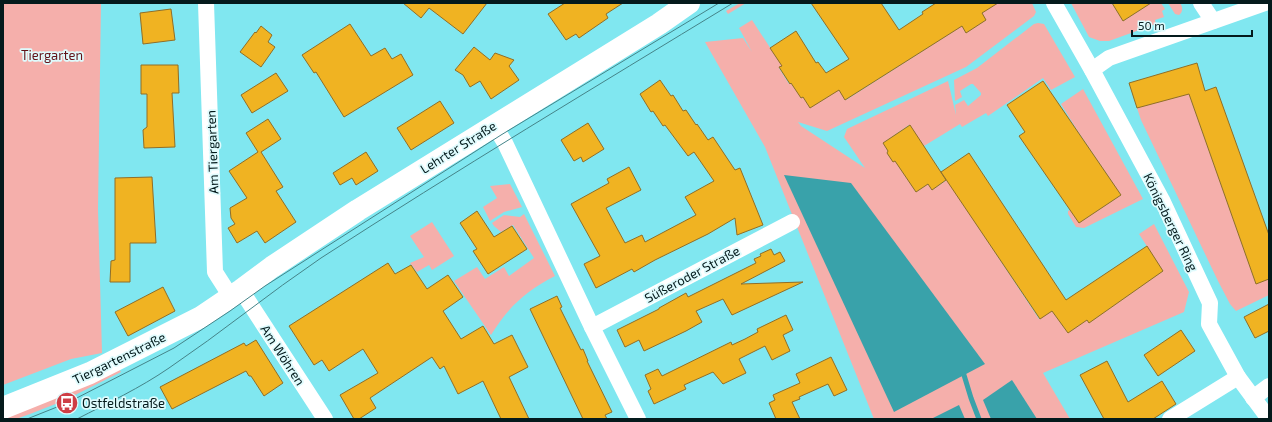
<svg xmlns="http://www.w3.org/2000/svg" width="1272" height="422" viewBox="0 0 1272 422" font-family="'Exo 2',sans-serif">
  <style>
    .green { fill: #f5afab }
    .water { fill: #39a2aa }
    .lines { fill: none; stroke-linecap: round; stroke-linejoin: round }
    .stream { stroke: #39a2aa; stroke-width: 5 }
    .building { fill: #f0b322; stroke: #906e27 }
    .street { stroke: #fff; stroke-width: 16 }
    .secondary { stroke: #fff; stroke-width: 22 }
    .tram { stroke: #448489; stroke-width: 1 }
    .labels { text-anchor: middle; stroke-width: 3.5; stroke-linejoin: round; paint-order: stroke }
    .park-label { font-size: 13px; fill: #621218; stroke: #dffbfd }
    .street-label { font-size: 13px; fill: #041a1c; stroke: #dffbfd }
    .poi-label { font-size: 13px; fill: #041a1c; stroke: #dffbfd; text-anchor: start }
  </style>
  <rect width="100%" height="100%" fill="#80e7f0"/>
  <!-- green -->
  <g class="green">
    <path d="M3 3H101L98 209 102 353 71 359 3 385Z"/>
    <path d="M740 3H746L728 14 726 11Z"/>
    <path d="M997 3H1032L1036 12 1034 16 966 67 827 131 798 122 801 126 865 168 844 137 847 129 948 81 956 115 955 105 964 100 968 106 981 95V93L973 84H971L960 91 962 97 955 101 954 80 977 68 1034 24 1038 23 1044 24 1075 77 1051 90 1043 78 988 116 986 113 962 127 960 124 924 146 909 125 883 143 888 151 887 153 893 162 895 161 916 192 928 184 932 190 947 180 1039 319 1052 311 1068 333 1087 320 1089 323 1163 271 1139 234 1154 224 1189 292 1184 312 1043 373 1070 419H874L765 147 705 42 743 38 752 52 739 28 752 20 782 66 779 68 789 84 791 83 801 98 803 97 810 108 834 93 837 88 846 100 962 26 966 33 986 20 982 13Z"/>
    <path d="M1071 3H1112L1123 21 1148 5 1147 3H1161L1165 9 1162 11 1164 17 1155 20 1156 24 1109 41H1100L1089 37Z"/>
    <path d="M1168 3H1180C1183 7 1183 12 1179 15L1175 14Z"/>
    <path d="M1083 89 1143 199 1084 228 1076 227 1068 214V211L1070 210 1079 223 1121 195 1077 130 1061 104Z"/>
    <path d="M1192 92 1190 97 1256 284 1269 279V295L1236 311 1230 304 1218 281 1141 120 1137 108Z"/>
    <path d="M510 184 522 207 504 212 490 221 483 207 497 198 490 186Z"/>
    <path d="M524 214 555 276C526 291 508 307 491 335L454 281 477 267 485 279 504 267 509 276 534 258 513 225 501 232 494 226 492 223 504 215 520 217Z"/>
    <path d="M432 222 454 256 432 270 429 265 417 272 410 263 424 257 410 236Z"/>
    <path d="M118 367 121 372 63 401 30 414 16 419H4Z"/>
  </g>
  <!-- water -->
  <g class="water">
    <path d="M784 175 851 183 985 364 894 412Z"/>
    <path d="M1012 380 1037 419H991L983 400Z"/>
    <path d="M959 405 965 419H931Z"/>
  </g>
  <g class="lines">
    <!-- stream -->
    <path class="stream" d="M964 375 971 398 979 419"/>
  </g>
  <!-- building -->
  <g class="building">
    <path d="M403 3H487L463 34 429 8 421 18Z"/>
    <path d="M565 3H623L606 14 608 18 579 38 576 34 566 40 548 14Z"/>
    <path d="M811 3H881L899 30 923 14 922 12 936 3H998L982 13 986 20 966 33 962 26 845 100 839 90 810 108 803 97 801 98 791 83 790 84 779 67 782 66 770 48 796 31 816 63 818 62 826 73 849 59Z"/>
    <path d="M1112 3H1151L1123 21Z"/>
    <path d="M171 9 175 40 143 44 140 13Z"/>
    <path d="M350 24 371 56 385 48 392 59 401 54 413 75 344 117 316 72 314 73 302 55Z"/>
    <path d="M261 26 272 35 268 42 275 47 261 67 240 52 255 32 256 33Z"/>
    <path d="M474 47 490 60 495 53 514 60 509 66 519 80 491 99 480 81 470 87 463 75 455 70Z"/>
    <path d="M1197 63 1205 91 1216 87 1269 235V279L1256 284 1189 94 1137 108 1129 83Z"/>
    <path d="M141 65H178L179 93H172L175 147 144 148 143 130 147 127V94H141Z"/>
    <path d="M276 73 288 91 252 113 241 95Z"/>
    <path d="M660 80 671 96 673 95 683 111 686 110 696 125 697 124 708 140 713 137 735 170 740 168 763 225 737 235 735 218 708 234 655 260 634 272 632 269 596 288 584 264 600 256 571 204 609 183 607 179 629 167 641 190 606 208 625 243 642 235 645 242 696 215 685 197 714 181 694 152 688 156 665 125 663 126 653 111 651 112 640 94Z"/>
    <path d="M1043 81 1121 195 1079 223 1019 136 1025 132 1007 105Z"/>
    <path d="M440 101 454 123 411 150 397 128Z"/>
    <path d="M268 119 281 139 261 152 283 187 276 191 296 222 265 243 257 231 237 243 228 228 235 224 231 218 230 208 247 198 229 171 258 152 246 133Z"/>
    <path d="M588 123 604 149 583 162 581 157 574 161 561 140Z"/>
    <path d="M910 125 946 180 932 190 928 184 916 192 895 161 893 162 887 153 888 151 883 143Z"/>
    <path d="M366 152 378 171 356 185 352 178 340 185 333 173Z"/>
    <path d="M969 153 1066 300 1147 246 1163 271 1089 323 1087 320 1068 333 1052 311 1040 319 941 172Z"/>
    <path d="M152 177 156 243H130V282H110L111 261 115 260V178Z"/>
    <path d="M477 211 494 237 512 226 527 249 488 274 473 251 477 249 460 223Z"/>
    <path d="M771 249 774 255 780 252 785 261 741 284 803 282 732 315 723 299 696 311 702 322 686 331 644 351 639 340 625 347 617 330 659 309V308L686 293 688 297 756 263 754 259 761 256 760 254Z"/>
    <path d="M388 263 395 274 411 265 427 289 448 275 463 297 443 311 461 339 483 326 494 344 512 335 528 367 509 377 529 419H501L483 381 458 394 444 366 440 369 432 357 370 398 376 408 359 419H354L340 395 378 373 363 349 329 371 322 360 314 365 289 326Z"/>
    <path d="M163 287 175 311 128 336 115 312Z"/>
    <path d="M557 296 562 307 560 308 581 350 583 349 588 361H587L612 412 605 415 607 419H583L530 309Z"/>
    <path d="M1269 304V331L1255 338 1244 317Z"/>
    <path d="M786 315 793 330 783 335 790 351 772 360 765 346 739 359 746 373 723 384 713 372 684 385 686 389 654 404 648 391 651 389 645 375 658 369 662 376 731 342 732 345 745 339 758 332 757 329Z"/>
    <path d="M1181 330 1195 351 1158 376 1144 355Z"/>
    <path d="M256 340 283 383 264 396 251 376H249L246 371 172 409 160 387 244 343 246 346Z"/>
    <path d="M831 357 847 390 834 396 828 384 799 397 800 399 792 402 800 419H776L769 403 775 400 773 395 800 383 796 374Z"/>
    <path d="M1107 361 1128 402 1162 381 1176 404 1153 419H1104L1080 375Z"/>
  </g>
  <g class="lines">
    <!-- street -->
    <g class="street">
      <path d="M206 3 215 272 231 297"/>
      <path d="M1054 3 1092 70 1162 200 1210 303 1209 324 1238 377 1269 419"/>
      <path d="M1201 3 1213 21"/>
      <path d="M1092 70 1109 58 1265 3"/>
      <path d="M494 125 505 143 592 327 638 419"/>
      <path d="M241 290 325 419"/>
      <path d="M592 327 792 222"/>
      <path d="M1253 398 1269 386"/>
      <path d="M1170 419 1238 377"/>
    </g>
    <!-- secondary -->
    <path class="secondary" d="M3 408 90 373 201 317 241 290 272 267 358 210 659 24 689 3"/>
    <!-- tram -->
    <g class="tram">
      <path d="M27 419 67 403 174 348 230 311 265 286 501 135 719 3"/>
      <path d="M77 419C108 403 140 388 169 368 221 333 269 293 321 258 457 170 595 87 733 3"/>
    </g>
  </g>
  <!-- icons -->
  <defs>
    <g id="bus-disc" transform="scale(1.15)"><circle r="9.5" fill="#ce3e45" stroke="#dffbfd"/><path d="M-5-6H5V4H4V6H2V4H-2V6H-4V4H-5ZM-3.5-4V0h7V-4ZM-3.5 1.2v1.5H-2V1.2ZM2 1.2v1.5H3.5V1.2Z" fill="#fff"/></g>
  </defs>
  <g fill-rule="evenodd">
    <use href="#bus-disc" x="67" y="403"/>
  </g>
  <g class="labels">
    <!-- park labels -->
    <g class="park-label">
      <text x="52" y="60">Tiergarten</text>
    </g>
    <!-- street labels -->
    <g class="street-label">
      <text transform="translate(458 147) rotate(-32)" y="5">Lehrter Straße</text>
      <text transform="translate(212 152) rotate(-92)" y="5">Am Tiergarten</text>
      <text transform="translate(1171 222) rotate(64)" y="5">Königsberger Ring</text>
      <text transform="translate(692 274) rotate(-28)" y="5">Süßeroder Straße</text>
      <text transform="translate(283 355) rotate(57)" y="5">Am Wöhren</text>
      <text transform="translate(119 358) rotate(-26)" y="5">Tiergartenstraße</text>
    </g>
    <!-- poi labels -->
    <g class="poi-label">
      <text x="82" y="408">Ostfeldstraße</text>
    </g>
  </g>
  <!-- border -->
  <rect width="1272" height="422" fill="none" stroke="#041a1c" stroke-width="8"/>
  <!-- scale -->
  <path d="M1132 30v6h120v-6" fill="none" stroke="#041a1c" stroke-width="2"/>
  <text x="1138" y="30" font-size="12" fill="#041a1c" stroke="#dffbfd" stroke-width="3" paint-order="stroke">50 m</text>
</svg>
